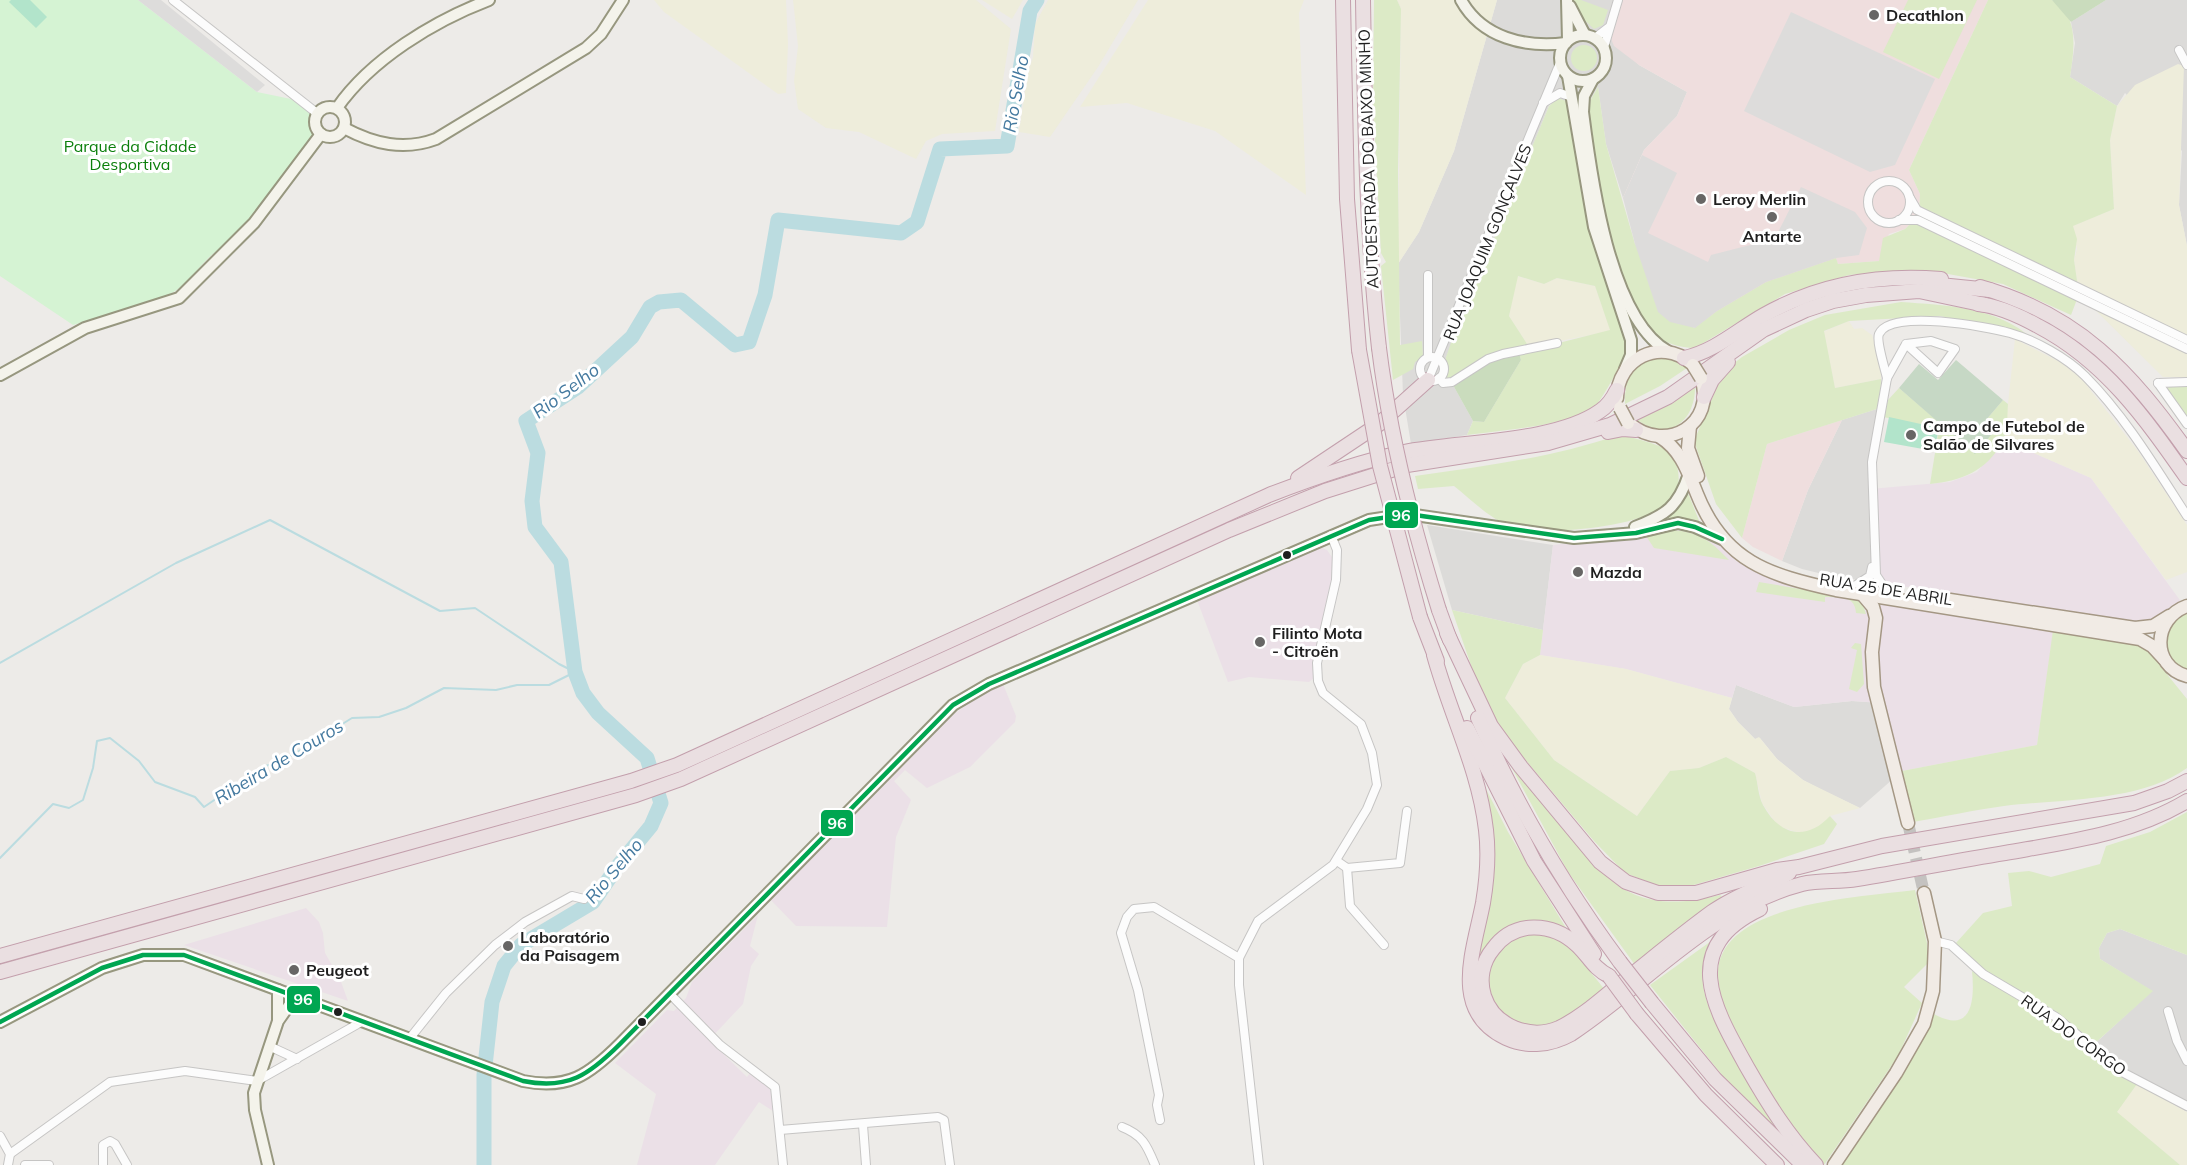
<svg xmlns="http://www.w3.org/2000/svg" width="2187" height="1165" viewBox="0 0 2187 1165" font-family="Mulish,sans-serif">
  <style>
    .residential { fill: #dcdbd9 }
    .commercial { fill: #efdede }
    .industrial { fill: #ebe0e7 }
    .farmland { fill: #eeeddb }
    .grass { fill: #dceac6 }
    .forest { fill: #cadcbd }
    .cemetery { fill: #c6d8c5 }
    .park { fill: #d5f3d3 }
    .pitch { fill: #b2e4cb }
    .parking { fill: #dddcdb }
    .lines { fill: none; stroke-linecap: round; stroke-linejoin: round }
    .stream { stroke: #bbdce0; stroke-width: 2 }
    .river { stroke: #bbdce0; stroke-width: 15 }
    .primary-tunnel { stroke: #c4c2c0; stroke-width: 12; stroke-dasharray: 12 6; stroke-linecap: butt }
    .street-casing { stroke: #c6c5c4; stroke-width: 10 }
    .secondary-casing { stroke: #97977f; stroke-width: 14 }
    .primary-casing { stroke: #a49784; stroke-width: 15 }
    .highway-casing { stroke: #c39fac; stroke-width: 16 }
    .street { stroke: #fcfcfc; stroke-width: 8 }
    .secondary { stroke: #f4f3eb; stroke-width: 10 }
    .primary { stroke: #f1ebe5; stroke-width: 12 }
    .highway { stroke: #eadfe1; stroke-width: 14 }
    .primary-bridge-casing { stroke: #a49784; stroke-width: 15; stroke-linecap: butt }
    .highway-bridge-casing { stroke: #c39fac; stroke-width: 16; stroke-linecap: butt }
    .primary-bridge { stroke: #f1ebe5; stroke-width: 12 }
    .highway-bridge { stroke: #eadfe1; stroke-width: 14 }
    .bus-1-casing { stroke: #fff; stroke-width: 9 }
    .bus-1 { stroke: #00a651; stroke-width: 4.5 }
    .poi-dot { fill: #676665; stroke: #fff; stroke-width: 2 }
    .bus-dot { fill: #1f1f1f; stroke: #fff; stroke-width: 2 }
    .labels { text-anchor: middle; stroke-width: 6; stroke-linejoin: round; paint-order: stroke }
    .poi-label { font-size: 16px; font-weight: bold; fill: #1f1f1f; stroke: #fff; text-anchor: start }
    .park-label { font-size: 16px; fill: #0b7f0b; stroke: #fff }
    .street-label { font-size: 16px; fill: #1f1f1f; stroke: #fff }
    .water-label { font-size: 18px; font-style: italic; fill: #44799f; stroke: #fff }
    .line-badge { stroke: #fff; stroke-width: 2 }
    .badge-label { font-size: 16px; text-anchor: middle; font-weight: bold; fill: #fff }
  </style>
  <rect width="100%" height="100%" fill="#edebe8"/>
  <!-- residential -->
  <g class="residential">
    <path d="M1497 0H1623L1610 36 1639 65 1687 92 1677 116 1644 150 1623 198 1606 144 1598 87 1591 99 1589 111 1570 109 1551 101 1445 360 1447 380 1453 385 1473 421 1467 435 1411 444 1403 395 1398 264 1419 232 1454 151Z"/>
    <path d="M2106 0H2187V246L2179 205 2182 151 2125 93 2117 106 2070 77 2075 43 2071 22Z"/>
    <path d="M1880 408 1870 489 1873 581 1839 578 1802 569 1782 561 1808 490 1842 420Z"/>
    <path d="M1427 525 1553 545 1543 630 1452 610Z"/>
    <path d="M1736 685 1794 707 1852 701 1882 703 1902 771 1860 808 1820 789 1803 780 1777 759 1760 738 1755 739 1738 722 1729 709Z"/>
    <path d="M2120 929 2187 955V1112L2123 1077 2088 1050 2152 991 2100 959 2099 948 2107 933Z"/>
  </g>
  <!-- commercial -->
  <g class="commercial">
    <path d="M1623 0H1988L1909 170 1920 194 1919 215 1905 229 1889 234 1879 261 1838 264 1836 259 1695 328 1623 198 1644 150 1677 116 1687 92 1639 65 1614 46 1610 36Z"/>
    <path d="M1842 420 1808 490 1782 561 1753 547 1742 538 1767 444Z"/>
  </g>
  <!-- industrial -->
  <g class="industrial">
    <path d="M2004 440 2091 478 2182 603 2152 623 2134 626 1873 581 1870 489 1950 482 1977 472Z"/>
    <path d="M1666 528 1689 529 1719 541 1736 561 1790 582 2054 626 2037 745 1902 771 1882 703 1852 701 1794 707 1736 685 1732 698 1626 669 1540 655 1553 545 1628 536Z"/>
    <path d="M1320 547 1327 550 1332 557 1333 573 1314 664V678L1309 682 1249 677 1228 682 1197 600Z"/>
    <path d="M1003 684 1016 716 1015 722 970 767 927 788 905 770 894 781 911 800 896 837 887 927 796 926 771 900 954 714 975 699Z"/>
    <path d="M306 908 319 922 323 933 325 953 340 979 348 1001 184 945Z"/>
    <path d="M758 915 750 946 759 954 751 966 743 1004 709 1040 747 1077 750 1073 766 1085 771 1091 773 1111 759 1102 715 1165H637L656 1094 615 1063 667 1010 674 1011 686 998 692 982Z"/>
  </g>
  <!-- farmland -->
  <g class="farmland">
    <path d="M654 0H786L788 44 786 93 778 94 664 12Z"/>
    <path d="M793 0H976L1011 29 995 131 942 134 926 141 916 159 859 132 826 128 798 109 794 81 798 46Z"/>
    <path d="M982 0H1023L1012 19Z"/>
    <path d="M1048 0H1138L1098 67 1050 137 1019 132 1028 72 1033 57 1035 24Z"/>
    <path d="M1148 0H1304L1299 13 1306 195 1215 131 1127 103 1080 107Z"/>
    <path d="M1397 0H1497L1454 151 1419 232 1398 264 1401 9Z"/>
    <path d="M2178 64 2184 66 2179 205 2187 246V377H2163L2079 294 2074 260 2077 249 2072 226 2114 209 2110 140 2117 106 2135 85Z"/>
    <path d="M1517 276 1544 284 1557 278 1595 286 1611 331 1529 347 1509 316Z"/>
    <path d="M1849 321 1854 329 1862 328 1872 335 1882 365 1881 379 1835 388 1823 332Z"/>
    <path d="M2015 339 2060 362 2081 378 2138 451 2187 525V572L2166 580 2091 478 2004 440Z"/>
    <path d="M1540 655 1626 669 1732 698 1729 709 1738 722 1755 739 1759 737 1777 759 1803 780 1860 808 1830 816 1821 826 1802 834 1778 826 1762 803 1755 773 1726 757 1699 768 1670 771 1637 816 1554 760 1505 698 1523 664Z"/>
    <path d="M2137 1084 2187 1112V1165H2180L2116 1112Z"/>
  </g>
  <!-- grass -->
  <g class="grass">
    <path d="M1374 0H1397L1401 9 1398 170 1400 345 1422 341 1423 357 1415 362 1413 369 1393 380 1381 266 1386 262 1381 253 1373 106Z"/>
    <path d="M1573 0H1581L1608 10 1603 25 1594 29 1580 16Z"/>
    <path d="M1908 0H1977L1939 79 1883 52Z"/>
    <path d="M1988 0H2052C2080 16 2074 50 2070 77L2117 106 2110 140 2114 209 2073 226 2077 239 2074 260 2079 294 2071 315 2003 284 1937 272 1897 271 1849 275 1785 294 1695 348C1681 348 1663 343 1653 333 1616 296 1594 163 1589 111L1591 99 1598 87 1606 144 1635 244 1694 328 1717 311 1766 282 1836 258 1838 264 1879 261 1883 238 1905 229 1919 215 1920 194 1909 170Z"/>
    <circle cx="1584" cy="58" r="13"/>
    <path d="M1558 98 1566 101 1570 109C1576 155 1581 203 1595 248 1605 279 1628 314 1627 347 1626 357 1600 404 1592 410 1568 425 1497 431 1467 435L1473 421 1484 422 1521 360 1519 353 1610 330 1595 286 1557 278 1544 284 1518 276 1509 316 1529 347 1486 355 1447 380 1445 360 1452 340 1549 106Z"/>
    <path d="M1901 302C1944 305 1999 307 2032 339L2015 331 1940 316 1849 321 1824 331 1835 388 1881 379 1880 408 1767 444 1742 538 1716 504 1694 441 1723 372 1742 357 1789 330 1825 315Z"/>
    <path d="M1658 357 1674 360 1687 368 1660 386 1625 404C1624 378 1633 364 1658 357Z"/>
    <path d="M1695 383C1697 422 1667 444 1635 418L1651 411H1657Z"/>
    <path d="M2187 384V418L2167 392 2168 386Z"/>
    <path d="M1899 388 1975 453 1986 420 2003 400 2008 404C2007 415 2008 432 2003 441 1987 471 1961 481 1930 484L1939 428 1883 417 1888 400Z"/>
    <path d="M1618 435C1626 435 1660 445 1666 449 1680 461 1683 485 1672 499 1649 529 1533 539 1501 522 1484 513 1469 498 1454 486L1418 489 1415 476C1484 466 1552 458 1618 435Z"/>
    <path d="M1688 493 1700 523 1679 518 1666 519 1678 509Z"/>
    <path d="M1668 530C1699 531 1708 539 1729 560L1654 548 1646 536Z"/>
    <path d="M1759 582 1854 598 1863 605 1866 614 1856 613C1855 595 1840 598 1825 597V602L1756 592Z"/>
    <path d="M1452 610 1543 630 1540 655 1523 664 1505 698 1554 760 1637 816 1670 771 1699 768 1726 757 1755 773C1758 783 1758 796 1763 805 1779 835 1806 842 1830 816L1837 824 1824 844 1759 866 1690 886 1662 887 1625 873 1594 841 1500 730 1475 677Z"/>
    <path d="M2187 612V670C2156 660 2163 624 2187 612Z"/>
    <path d="M2053 630 2138 645 2149 652 2187 699V768C2141 802 2060 799 2004 806 1973 810 1943 817 1913 822L1902 771 2037 745Z"/>
    <path d="M1855 643 1861 644 1864 684 1857 692 1849 689 1857 650 1851 648Z"/>
    <path d="M1507 759C1521 775 1536 791 1549 808 1601 875 1625 919 1720 895L1722 897 1635 965 1568 872Z"/>
    <path d="M1484 785 1508 832 1566 928 1542 920 1520 923 1476 972Z"/>
    <path d="M2187 812V955L2120 929 2107 933 2099 948 2100 959 2153 991 2093 1045 2054 1013 1976 966 1956 943 1983 913 2012 906 2008 873 2029 871 2051 877 2100 864 2106 846 2150 832Z"/>
    <path d="M1915 890 1927 943V964L1904 987 1922 1003 1898 1056 1824 1165C1790 1133 1767 1089 1745 1048 1733 1025 1719 1003 1718 976 1715 902 1864 897 1915 890Z"/>
    <path d="M1540 932 1569 945 1605 990C1587 1003 1569 1020 1546 1026 1495 1039 1463 970 1513 938 1520 933 1532 933 1540 932Z"/>
    <path d="M1714 939C1708 954 1701 968 1703 984 1707 1023 1759 1098 1781 1134L1729 1084 1650 985Z"/>
    <path d="M1972 971 2036 1008 2100 1060 2137 1084 2117 1112 2180 1165H1842L1896 1083 1932 1013C1972 1036 1975 1001 1972 971Z"/>
  </g>
  <!-- forest -->
  <g class="forest">
    <path d="M2052 0H2106L2071 22Z"/>
    <path d="M1519 353 1521 360 1484 422 1473 421 1453 385 1486 363Z"/>
  </g>
  <!-- cemetery -->
  <path class="cemetery" d="M1956 360 2003 400 1986 420 1996 429 1975 454 1899 388 1919 364 1938 380Z"/>
  <!-- park -->
  <path class="park" d="M0 0H138L257 92 291 99 310 113 315 136 299 162 230 244C207 252 197 275 178 289 158 305 99 317 73 325L0 276Z"/>
  <!-- pitch -->
  <g class="pitch">
    <path d="M11 0H30L47 17 36 28 9 2Z"/>
    <path d="M1889 417 1939 428 1934 451 1884 442Z"/>
  </g>
  <!-- parking -->
  <g class="parking">
    <path d="M138 0H161L265 85 257 92Z"/>
    <path d="M1791 12 1935 79 1895 165 1870 172 1744 111Z"/>
    <path d="M1642 155 1677 173 1648 233 1708 262 1711 255 1766 241 1772 244 1801 187 1855 212 1867 228 1859 255 1836 258 1766 282 1717 311 1695 328 1670 322 1658 312 1635 244 1623 198Z"/>
  </g>
  <g class="lines">
    <!-- stream -->
    <g class="stream">
      <path d="M0 663 176 563 270 520 440 611 475 608 559 664 575 672"/>
      <path d="M0 858 53 804 69 808 83 800 93 768 97 741 110 738 139 761 155 782 195 797 204 807 263 767 286 759 352 718 379 717 406 708 444 688 496 690 517 685H549L575 672"/>
    </g>
    <!-- river -->
    <path class="river" d="M484 1165V1075L492 1002 504 966 521 945 593 902 617 867 651 826 661 803 647 758 598 713 583 693 575 672 561 562 535 527 532 501 538 453 526 421 578 387 632 337 650 307 659 302 681 300 735 345 749 342 765 295 778 220 901 233 917 222 940 149 1007 146 1030 11 1037 0"/>
    <!-- primary-tunnel -->
    <path class="primary-tunnel" d="M1908 823 1924 893"/>
    <!-- street casing -->
    <g class="street-casing">
      <g id="street">
        <path d="M173 0 318 114"/>
        <path d="M1595 38 1608 28"/>
        <path d="M1604 47 1618 0"/>
        <path d="M2179 50 2187 65"/>
        <path d="M1543 103 1560 93 1572 97"/>
        <circle cx="1889" cy="202" r="21"/>
        <path d="M1910 198 1917 210 2187 340"/>
        <path d="M1899 220H1918L2187 349"/>
        <path d="M1428 275V357"/>
        <circle cx="1432" cy="369" r="12"/>
        <path d="M1439 378 1443 383 1452 382 1488 359 1503 354 1557 343"/>
        <path d="M1887 378C1885 369 1876 341 1879 334 1890 308 1988 327 2010 333 2035 340 2067 358 2085 376 2125 416 2156 468 2187 516"/>
        <path d="M1428 380 1560 63"/>
        <path d="M2158 383 2187 424"/>
        <path d="M2158 383 2187 382"/>
        <path d="M1856 585 1870 576 1872 567"/>
        <path d="M1886 590 1876 575 1872 462 1887 378 1906 344 1938 373 1955 349 1931 341 1906 344"/>
        <path d="M1337 861 1347 868 1400 863 1407 811"/>
        <path d="M1347 868 1350 906 1384 945"/>
        <path d="M1935 941 1951 945 1983 974 2056 1017 2122 1072 2187 1106"/>
        <path d="M669 993 720 1045 775 1087 783 1165"/>
        <path d="M2168 1011 2177 1041 2187 1061"/>
        <path d="M410 1038 446 993 495 945 525 922 572 896 584 899"/>
        <path d="M269 1046 297 1059"/>
        <path d="M1160 1120 1157 1105 1159 1095 1138 990 1121 933 1127 917 1134 909 1154 907 1239 958"/>
        <path d="M863 1125 866 1165"/>
        <path d="M1122 1127C1143 1135 1147 1146 1155 1165"/>
        <path d="M780 1130 938 1117 944 1120 950 1165"/>
        <path d="M0 1136 10 1154 8 1165"/>
        <path d="M10 1154 110 1082 185 1071 257 1081 363 1021"/>
        <path d="M25 1165H49"/>
        <path d="M103 1165V1145L110 1141 115 1144 127 1165"/>
        <path d="M1259 1165 1239 985V958L1258 921 1333 865 1367 809 1377 785 1372 753 1361 724 1323 693 1318 681 1317 663 1336 580 1337 550 1331 535"/>
      </g>
    </g>
    <!-- secondary casing -->
    <g class="secondary-casing">
      <g id="secondary">
        <path d="M1461 0C1482 38 1525 48 1566 43"/>
        <path d="M1567 0 1568 40"/>
        <path d="M1570 6 1585 35"/>
        <circle cx="1583" cy="58" r="23"/>
        <path d="M1568 76 1594 227 1631 340V355L1625 369"/>
        <path d="M1593 79 1584 96 1583 112C1591 175 1609 319 1669 352"/>
        <circle cx="330" cy="122" r="15"/>
        <path d="M337 108C371 59 434 21 489 0"/>
        <path d="M344 128C374 144 404 151 436 139L586 48 601 34 623 0"/>
        <path d="M0 375 85 328 179 298 254 223 321 134"/>
        <path d="M1635 527C1666 515 1678 507 1689 474"/>
        <path d="M278 1020V990"/>
        <path d="M0 1022 102 968 143 955H184L523 1081C568 1090 589 1075 620 1044L953 705 989 684 1369 520 1408 514 1574 538 1636 533 1678 523 1695 527 1722 539"/>
        <path d="M268 1165 255 1110 254 1093 278 1021 295 997"/>
      </g>
    </g>
    <!-- primary casing -->
    <g class="primary-casing">
      <g id="primary">
        <path d="M1617 398C1617 359 1660 337 1691 363"/>
        <path d="M1630 424C1666 454 1717 424 1701 378"/>
        <path d="M1690 426 1688 448 1698 476"/>
        <path d="M1660 437C1681 450 1688 472 1697 494 1724 562 1769 575 1836 590L2140 639 2152 646 2164 659"/>
        <path d="M1862 594 1873 607 1876 618 1872 652 1874 687 1908 823"/>
        <path d="M1950 600 2135 628 2153 626 2169 616"/>
        <path d="M2187 606C2153 618 2150 666 2187 676"/>
        <path d="M1834 1165 1896 1073 1924 1024 1933 991 1935 941 1924 893"/>
      </g>
    </g>
    <!-- highway casing -->
    <g class="highway-casing">
      <g id="highway">
        <path d="M1343 0 1347 199 1359 350"/>
        <path d="M1363 0C1365 116 1366 232 1379 348"/>
        <path d="M1930 284 1990 290"/>
        <path d="M1980 287C2079 315 2130 371 2187 451"/>
        <path d="M1978 304C1999 306 2020 316 2038 326 2105 361 2145 418 2187 478"/>
        <path d="M1684 358C1714 352 1739 329 1764 315 1819 284 1880 274 1941 279"/>
        <path d="M1704 397 1712 380 1728 362"/>
        <path d="M1608 432 1623 429 1636 430"/>
        <path d="M1298 478 1379 424 1428 380"/>
        <path d="M1439 610 1450 640"/>
        <path d="M1420 617 1437 661"/>
        <path d="M1447 633 1491 726 1521 767 1600 862 1626 882 1658 893H1696L1777 870 1799 867 1882 846 2134 803 2168 791 2187 781"/>
        <path d="M1434 655C1450 714 1479 769 1486 830 1489 855 1487 879 1483 903 1474 950 1449 1011 1506 1038 1528 1048 1551 1045 1571 1034 1648 983 1710 908 1802 884 1819 880 1839 882 1857 879 1906 871 1955 861 2005 853 2067 842 2132 834 2187 801"/>
        <path d="M1478 718C1516 804 1563 885 1620 962"/>
        <path d="M1467 728 1534 861 1594 954"/>
        <path d="M1760 909C1678 948 1714 1008 1747 1067 1767 1102 1788 1136 1816 1165"/>
        <path d="M0 956 631 781 677 765 1269 495C1313 478 1358 462 1404 452 1459 441 1555 443 1600 411 1608 406 1613 398 1617 390"/>
        <path d="M0 972 636 795 681 779 1229 530 1325 491 1407 465 1548 443 1610 425 1668 397 1763 330 1806 310 1833 301 1866 295 1919 291 1985 305"/>
        <path d="M1609 976C1593 968 1589 956 1577 945 1552 922 1514 920 1493 949 1482 962 1479 980 1484 996 1494 1027 1531 1040 1559 1028 1580 1018 1598 1002 1615 988 1647 963 1679 936 1712 912 1736 895 1764 886 1789 873"/>
        <path d="M1652 1003 1715 1079 1803 1165"/>
        <path d="M1637 1014 1706 1095 1777 1165"/>
      </g>
    </g>
    <!-- street -->
    <use href="#street" class="street"/>
    <!-- secondary -->
    <use href="#secondary" class="secondary"/>
    <!-- primary -->
    <use href="#primary" class="primary"/>
    <!-- highway -->
    <use href="#highway" class="highway"/>
    <!-- primary-bridge casing -->
    <g class="primary-bridge-casing">
      <g id="primary-bridge">
        <path d="M1693 365 1701 378"/>
        <path d="M1620 408 1628 423"/>
      </g>
    </g>
    <!-- highway-bridge casing -->
    <g class="highway-bridge-casing">
      <g id="highway-bridge">
        <path d="M1379 348C1390 437 1412 524 1439 610"/>
        <path d="M1359 350 1380 466 1420 617"/>
        <path d="M1620 962 1652 1003"/>
        <path d="M1609 976 1637 1014"/>
      </g>
    </g>
    <!-- primary-bridge -->
    <use href="#primary-bridge" class="primary-bridge"/>
    <!-- highway-bridge -->
    <use href="#highway-bridge" class="highway-bridge"/>
    <!-- bus-1 casing -->
    <g class="bus-1-casing">
      <path id="bus-1" d="M0 1022 102 968 143 955H184L523 1081C568 1090 589 1075 620 1044L953 705 989 684 1369 520 1408 514 1574 538 1636 533 1678 523 1695 527 1722 539"/>
    </g>
    <!-- bus-1 -->
    <use href="#bus-1" class="bus-1"/>
  </g>
  <!-- markers -->
  <g class="poi-dot">
    <circle cx="1874" cy="15" r="6"/>
    <circle cx="1701" cy="199" r="6"/>
    <circle cx="1772" cy="217" r="6"/>
    <circle cx="1911" cy="435" r="6"/>
    <circle cx="1578" cy="572" r="6"/>
    <circle cx="1260" cy="642" r="6"/>
    <circle cx="508" cy="946" r="6"/>
    <circle cx="294" cy="970" r="6"/>
  </g>
  <g class="bus-dot">
    <circle cx="1287" cy="555" r="5"/>
    <circle cx="338" cy="1012" r="5"/>
    <circle cx="642" cy="1022" r="5"/>
  </g>
  <g class="labels">
    <!-- poi labels -->
    <g class="poi-label">
      <text x="1886" y="21">Decathlon</text>
      <text x="1713" y="205">Leroy Merlin</text>
      <text x="1772" y="242" text-anchor="middle">Antarte</text>
      <text x="1923" y="432">Campo de Futebol de<tspan x="1923" dy="18">Salão de Silvares</tspan></text>
      <text x="1590" y="578">Mazda</text>
      <text x="1272" y="639">Filinto Mota<tspan x="1272" dy="18">- Citroën</tspan></text>
      <text x="520" y="943">Laboratório<tspan x="520" dy="18">da Paisagem</tspan></text>
      <text x="306" y="976">Peugeot</text>
    </g>
    <!-- park labels -->
    <g class="park-label">
      <text x="130" y="152">Parque da Cidade<tspan x="130" dy="18">Desportiva</tspan></text>
    </g>
    <!-- street labels -->
    <g class="street-label">
      <text transform="translate(1368 159) rotate(-92)" y="6">AUTOESTRADA DO BAIXO MINHO</text>
      <text transform="translate(1487 242) rotate(-68)" y="6">RUA JOAQUIM GONÇALVES</text>
      <text transform="translate(1886 589) rotate(9)" y="6">RUA 25 DE ABRIL</text>
      <text transform="translate(2074 1035) rotate(36)" y="6">RUA DO CORGO</text>
    </g>
    <!-- water labels -->
    <g class="water-label">
      <text transform="translate(1016 94) rotate(-80)" y="6">Rio Selho</text>
      <text transform="translate(566 391) rotate(-37)" y="6">Rio Selho</text>
      <text transform="translate(279 762) rotate(-31)" y="6">Ribeira de Couros</text>
      <text transform="translate(614 871) rotate(-50)" y="6">Rio Selho</text>
    </g>
  </g>
  <g class="line-badge">
    <rect x="1384" y="501" width="35" height="28" rx="6" fill="#00a651"/>
    <rect x="820" y="809" width="34" height="28" rx="6" fill="#00a651"/>
    <rect x="286" y="985" width="35" height="29" rx="6" fill="#00a651"/>
  </g>
  <g class="badge-label">
    <text x="1401" y="521">96</text>
    <text x="837" y="829">96</text>
    <text x="303" y="1005">96</text>
  </g>
</svg>
